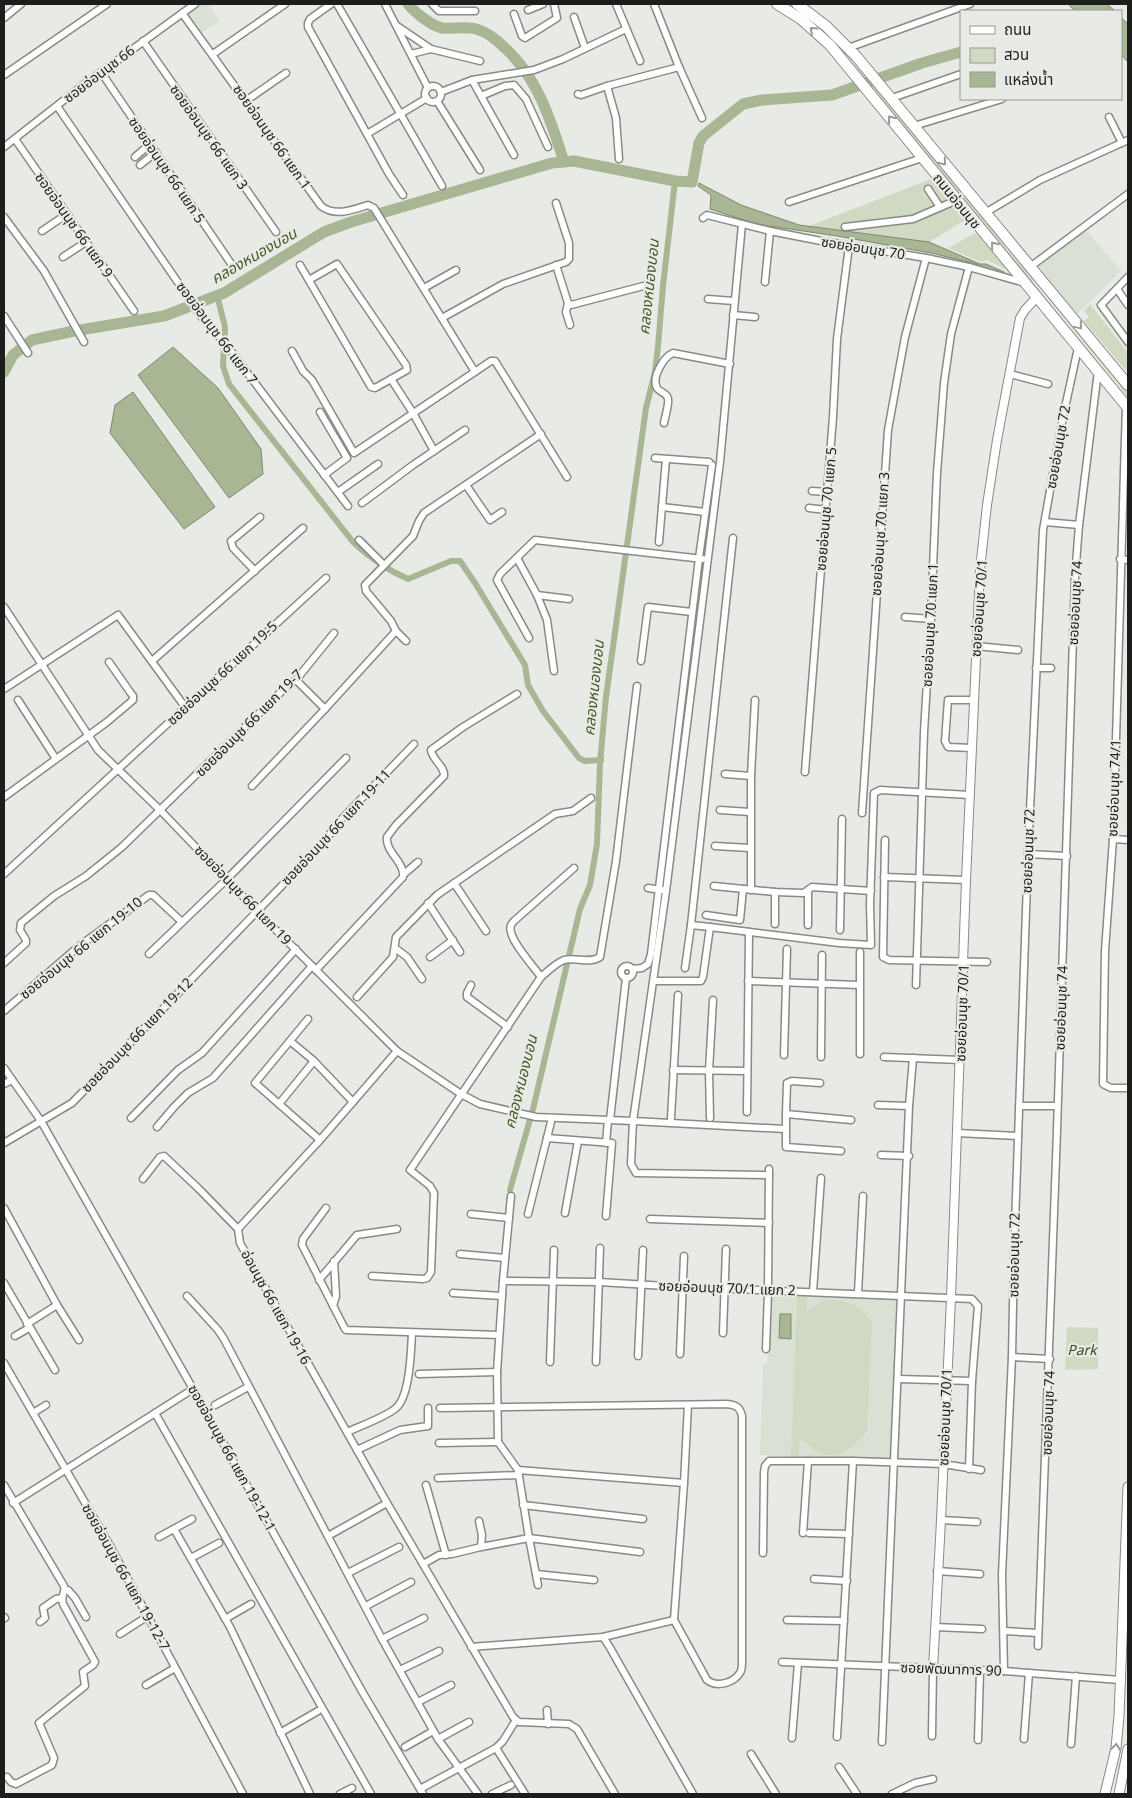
<svg xmlns="http://www.w3.org/2000/svg" width="1132" height="1798" viewBox="0 0 1132 1798" font-family="Georgia,'Noto Sans Thai',serif">
  <style>
    .built { fill: #dae0d4 }
    .green { fill: #d0dac2 }
    .water { fill: #a8b694; stroke: #7e8870 }
    .lines { fill: none; stroke-linecap: round; stroke-linejoin: round }
    .canal { stroke: #a8b694; stroke-width: 6 }
    .river { stroke: #a8b694; stroke-width: 11 }
    .minor-casing { stroke: #888a86; stroke-width: 9 }
    .tertiary-casing { stroke: #888a86; stroke-width: 10 }
    .secondary-casing { stroke: #888a86; stroke-width: 11 }
    .primary-casing { stroke: #888a86; stroke-width: 12 }
    .minor { stroke: #fff; stroke-width: 6 }
    .tertiary { stroke: #fff; stroke-width: 8 }
    .secondary { stroke: #fff; stroke-width: 9 }
    .primary { stroke: #fff; stroke-width: 10 }
    .oneway { stroke: #999 }
    .labels { text-anchor: middle; stroke-width: 4.5; stroke-linejoin: round; paint-order: stroke }
    .street-label { font-size: 14px; fill: #1d1d1c; stroke: #e8eae5 }
    .park-label { font-size: 14px; font-style: italic; fill: #384a16; stroke: #e8eae5 }
    .water-label { font-size: 15px; font-style: italic; fill: #475a26; stroke: #e8eae5 }
  </style>
  <rect width="100%" height="100%" fill="#e8eae5"/>
  <!-- built -->
  <g class="built">
    <path d="M199 4H209L219 22 200 33 185 13Z"/>
    <path d="M1085 229 1121 271 1077 314 1036 264Z"/>
    <path d="M770 1295 899 1300 892 1461 760 1455 763 1363H767Z"/>
  </g>
  <!-- green -->
  <g class="green">
    <path d="M784 4C816 5 966 197 995 231L1006 248 1034 280 1032 281 844 55Z"/>
    <path d="M931 179 965 220 929 242 809 226Z"/>
    <path d="M976 233 1007 270 987 260 981 262 948 248Z"/>
    <path d="M1049 297 1128 392V397L1048 298Z"/>
    <path d="M1090 304 1128 353V373L1084 321 1089 317 1084 311Z"/>
    <path d="M797 1296H807V1312C813 1307 820 1301 828 1300 844 1298 865 1308 872 1323L867 1431C854 1446 837 1463 816 1451 811 1448 806 1442 800 1439L799 1457 791 1456Z"/>
    <path d="M1067 1327 1098 1328V1369L1065 1370Z"/>
  </g>
  <!-- water -->
  <g class="water">
    <path d="M1068 4H1107L1115 11H1075Z"/>
    <path d="M1121 17 1128 24V62L1121 55Z"/>
    <path d="M699 183 741 205 799 225 929 242 980 264H986L1004 272 1003 275 973 263 931 253 837 236 756 224 710 209 711 195 698 186Z"/>
    <path d="M173 347 218 388 261 449 263 474 229 498 138 375Z"/>
    <path d="M133 392 215 507 184 529 110 433 115 405Z"/>
    <path d="M780 1314H791V1339L779 1338Z"/>
  </g>
  <g class="lines">
    <!-- canal -->
    <g class="canal">
      <path d="M217 295 225 327 223 366 229 384 353 542C370 558 387 570 408 579L451 561H460L475 583 525 665 528 685 543 711 579 758 585 761 601 760"/>
      <path d="M510 1190 533 1109 580 909 590 885 597 844 600 763 606 697 646 408 655 372 658 346 663 286 675 181"/>
    </g>
    <!-- river -->
    <g class="river">
      <path d="M408 4C414 12 432 26 442 28 453 29 466 26 476 29 487 32 497 40 505 48 538 78 551 121 564 162"/>
      <path d="M4 372 13 355 32 340 74 331 164 316 224 293 324 232 351 222 552 163 574 161 675 181 692 182 699 143 703 136 743 104 762 100 832 95 922 63 961 52"/>
    </g>
    <!-- minor casing -->
    <g class="minor-casing">
      <g id="minor">
        <path d="M331 4 310 19 308 23V27L389 174 403 195"/>
        <path d="M337 4 442 186"/>
        <path d="M385 4 428 88"/>
        <path d="M432 4 439 11H475"/>
        <path d="M616 4 640 61"/>
        <path d="M654 4 679 67 702 118"/>
        <path d="M528 10 543 4"/>
        <path d="M182 13 321 206C335 217 353 210 368 205L374 208 475 372"/>
        <path d="M514 14 522 36 525 38 557 18 554 4"/>
        <path d="M574 17 585 48"/>
        <path d="M4 18 21 4"/>
        <path d="M397 26 431 49"/>
        <path d="M143 41 276 232"/>
        <path d="M848 48 970 4"/>
        <path d="M213 54 285 4"/>
        <path d="M411 54 431 49 480 61"/>
        <path d="M101 72 234 268"/>
        <path d="M4 75 107 4"/>
        <path d="M472 80 514 155"/>
        <path d="M607 86 616 118 619 159"/>
        <circle cx="433" cy="94" r="8"/>
        <path d="M441 92 472 80 534 70 563 59 626 29"/>
        <path d="M578 94 581 95 607 86 679 67"/>
        <path d="M481 96 505 86 514 85 526 99 548 147"/>
        <path d="M892 98 961 74"/>
        <path d="M247 100 286 73"/>
        <path d="M437 101 480 170"/>
        <path d="M57 106 203 319 224 342 348 506"/>
        <path d="M1109 117 1122 143"/>
        <path d="M914 126 1002 99"/>
        <path d="M367 134 427 98"/>
        <path d="M15 139 134 311"/>
        <path d="M4 147 82 86 195 4"/>
        <path d="M135 157 150 144"/>
        <path d="M140 165 156 152"/>
        <path d="M928 189 940 207"/>
        <path d="M789 202 922 158"/>
        <path d="M985 213 1040 180 1128 140"/>
        <path d="M4 217 44 271 84 342"/>
        <path d="M703 218 707 215 770 231 821 241 926 258 969 267 1025 283"/>
        <path d="M845 227 913 219 957 200"/>
        <path d="M42 231 67 214"/>
        <path d="M63 257 86 242"/>
        <path d="M300 265 371 387 375 388 407 370 406 365 337 264 309 280"/>
        <path d="M556 265 568 303 571 305 651 284"/>
        <path d="M1030 267 1128 194"/>
        <path d="M1128 277 1101 305 1128 342"/>
        <path d="M765 282 770 231"/>
        <path d="M424 288 456 270"/>
        <path d="M1117 289 1128 305"/>
        <path d="M708 299 734 301"/>
        <path d="M568 303 566 312 570 325"/>
        <path d="M733 315 755 317"/>
        <path d="M4 316 28 353"/>
        <path d="M442 318 503 284 566 262 569 259V243L556 203"/>
        <path d="M292 351 303 371 312 380 354 453 491 361H495L567 477"/>
        <path d="M1010 374 1048 384"/>
        <path d="M391 379 413 413 434 451"/>
        <path d="M1126 405 1113 839 1105 951 1103 1084 1111 1088H1128"/>
        <path d="M320 412 347 458 324 475"/>
        <path d="M664 423C665 416 669 406 668 399 667 392 660 393 657 388 651 377 664 357 673 353L730 364"/>
        <path d="M655 458 709 462"/>
        <path d="M466 485 490 520 502 512"/>
        <path d="M812 491 827 492"/>
        <path d="M338 492 378 464"/>
        <path d="M362 503 413 465 465 430"/>
        <path d="M662 507 705 512"/>
        <path d="M809 508 826 510"/>
        <path d="M1045 522 1079 525"/>
        <path d="M359 540 384 565"/>
        <path d="M659 542 666 459"/>
        <path d="M517 558 537 595 569 599"/>
        <path d="M1120 559 1128 560"/>
        <path d="M255 571 233 548 231 541 260 517"/>
        <path d="M537 595 547 620 554 671"/>
        <path d="M4 607 98 750 161 811 257 911 397 1051 461 1094 480 1104 536 1117 633 1121 666 891 720 462 742 224"/>
        <path d="M905 617 931 619"/>
        <path d="M529 638 497 580 500 574 535 540 703 559"/>
        <path d="M406 641 396 631 391 621 366 591 365 585 413 536 419 521 424 513 541 434"/>
        <path d="M976 646 1018 650"/>
        <path d="M152 661 303 528"/>
        <path d="M641 661 648 607 692 612"/>
        <path d="M1036 668H1051"/>
        <path d="M296 680 325 709"/>
        <path d="M4 689 118 615 185 707"/>
        <path d="M18 700 56 759"/>
        <path d="M972 748 948 747 945 741 948 700H974"/>
        <path d="M805 772 833 417 837 339 849 246"/>
        <path d="M725 774 751 776"/>
        <path d="M252 786 325 709 396 631"/>
        <path d="M4 797 107 722 133 700V696L130 692 109 662"/>
        <path d="M720 810 750 812"/>
        <path d="M862 813 888 430 905 337 926 258"/>
        <path d="M1113 839 1128 840"/>
        <path d="M885 840 883 957 889 960 987 962"/>
        <path d="M715 846 750 848"/>
        <path d="M1028 854 1067 856"/>
        <path d="M4 874 326 578"/>
        <path d="M404 874 418 862"/>
        <path d="M884 877 966 880"/>
        <path d="M454 883 486 931"/>
        <path d="M714 886 775 892 804 893 812 887 871 891"/>
        <path d="M648 888 662 890"/>
        <path d="M751 890V776L755 700"/>
        <path d="M428 903 460 952"/>
        <path d="M706 915 740 920 743 889"/>
        <path d="M775 924V892"/>
        <path d="M691 925 733 538"/>
        <path d="M808 925V890"/>
        <path d="M840 930 842 819"/>
        <path d="M395 948 407 957 422 979"/>
        <path d="M149 954 227 879 346 758"/>
        <path d="M430 957 453 940"/>
        <path d="M4 963 26 943V940L20 930 21 923 54 896 86 876 122 847 287 686 296 680 334 633"/>
        <circle cx="627" cy="972" r="6"/>
        <path d="M685 968 691 925 710 927"/>
        <path d="M632 969 642 968 648 964 651 954 699 558 712 465"/>
        <path d="M316 970 403 877C405 862 385 852 387 837L396 825 444 776C445 766 432 760 431 750L463 727 517 694"/>
        <path d="M541 977C534 967 513 944 511 932 509 927 511 924 514 921L574 868"/>
        <path d="M654 981H701L703 977 710 927 839 943 871 945 870 904 874 793 880 790 970 795"/>
        <path d="M748 981 859 985"/>
        <path d="M471 985 467 993V997L508 1027"/>
        <path d="M916 985 924 732 931 615 937 473 944 383 951 334 969 267"/>
        <path d="M357 997 393 957 396 937 437 895 555 814 573 811 591 798"/>
        <path d="M4 1011 78 947 149 895H153L182 922"/>
        <path d="M308 1019 255 1083 320 1140"/>
        <path d="M290 1041 314 1061"/>
        <path d="M397 1051 320 1140 238 1229 240 1243 387 1503 513 1717 519 1722 569 1724 577 1729 615 1794"/>
        <path d="M860 1054V952"/>
        <path d="M784 1055 787 949"/>
        <path d="M821 1057 822 955"/>
        <path d="M884 1057 960 1060"/>
        <path d="M4 1068 41 1121 193 1389 363 1693 423 1794"/>
        <path d="M673 1070 747 1071"/>
        <path d="M4 1084 12 1080"/>
        <path d="M279 1104 314 1061 353 1102"/>
        <path d="M878 1105 909 1106 882 1742"/>
        <path d="M909 1106 913 1058"/>
        <path d="M1019 1106H1057"/>
        <path d="M747 1112 749 932"/>
        <path d="M786 1114 787 1083 792 1081 820 1083"/>
        <path d="M131 1118 178 1070 202 1053 296 949"/>
        <path d="M671 1118 678 995"/>
        <path d="M710 1118 709 1071 713 1000"/>
        <path d="M610 1120 626 978"/>
        <path d="M157 1127 174 1107 188 1093 213 1078 312 966"/>
        <path d="M957 1133 1018 1136"/>
        <path d="M547 1138 612 1143 606 1216"/>
        <path d="M4 1143 72 1103 324 842 338 823 414 744"/>
        <path d="M606 1143 608 1120"/>
        <path d="M841 1151 786 1147V1114L851 1120"/>
        <path d="M881 1155 909 1156"/>
        <path d="M769 1175 636 1173 631 1164 633 1121 785 1129"/>
        <path d="M143 1179 160 1157 164 1156 199 1189 238 1229"/>
        <path d="M4 1208 57 1305 79 1340"/>
        <path d="M326 1208 303 1239 302 1245 344 1327 346 1330 499 1335"/>
        <path d="M565 1213 578 1141"/>
        <path d="M471 1214 509 1218"/>
        <path d="M528 1214 551 1122"/>
        <path d="M650 1219 769 1223"/>
        <path d="M460 1254 505 1258"/>
        <path d="M372 1276 423 1279 427 1278 431 1272 434 1193 430 1186 410 1170 541 977C548 971 556 963 564 960 576 957 590 964 600 957L616 861 637 686"/>
        <path d="M319 1280 357 1235 397 1229"/>
        <path d="M503 1281 599 1282 683 1287 972 1299 978 1306 972 1381 969 1469"/>
        <path d="M4 1283 55 1370"/>
        <path d="M813 1292 821 1178"/>
        <path d="M453 1293 502 1296"/>
        <path d="M858 1293 863 1196"/>
        <path d="M187 1296 218 1330 224 1339 382 1639 438 1739 478 1794"/>
        <path d="M333 1306 336 1296 334 1261"/>
        <path d="M27 1324 57 1305"/>
        <path d="M723 1333 726 1249"/>
        <path d="M15 1336 29 1328"/>
        <path d="M766 1349 768 1291 769 1169"/>
        <path d="M680 1354 684 1256"/>
        <path d="M638 1356 643 1250"/>
        <path d="M1012 1357 1050 1359"/>
        <path d="M550 1362 554 1250"/>
        <path d="M596 1362 600 1248"/>
        <path d="M4 1363 109 1544 243 1794"/>
        <path d="M419 1374 497 1372"/>
        <path d="M898 1379 972 1381"/>
        <path d="M215 1405 248 1387"/>
        <path d="M440 1408 727 1404C736 1405 740 1407 742 1416V1662C742 1665 742 1668 741 1671 735 1683 717 1688 707 1680L674 1620 603 1637 471 1647"/>
        <path d="M33 1413 46 1405"/>
        <path d="M155 1413 371 1794"/>
        <path d="M347 1432C360 1426 386 1417 396 1408 410 1396 411 1351 412 1333"/>
        <path d="M439 1443 498 1442"/>
        <path d="M357 1450 400 1430 428 1426V1408"/>
        <path d="M518 1470 684 1483"/>
        <path d="M438 1478 519 1475"/>
        <path d="M4 1485 64 1586C66 1592 60 1597 63 1604L95 1662 93 1665 83 1672 85 1686 39 1723 54 1758 52 1765 16 1784 11 1782 7 1777"/>
        <path d="M426 1485 446 1555"/>
        <path d="M13 1503 193 1389"/>
        <path d="M523 1505 643 1519"/>
        <path d="M941 1520 977 1522"/>
        <path d="M479 1521 482 1535 481 1547"/>
        <path d="M174 1529 230 1627 310 1794"/>
        <path d="M803 1533 808 1461"/>
        <path d="M809 1533 849 1534"/>
        <path d="M328 1536 387 1503"/>
        <path d="M159 1537 192 1519"/>
        <path d="M763 1553 764 1472 765 1466 769 1461H853L943 1464 981 1470"/>
        <path d="M191 1558 219 1543"/>
        <path d="M423 1564 439 1555 452 1554 481 1547 529 1538 518 1470 498 1442 497 1372 503 1281 511 1196"/>
        <path d="M937 1571 980 1574"/>
        <path d="M348 1573 399 1547"/>
        <path d="M536 1574 594 1580"/>
        <path d="M814 1579 847 1581"/>
        <path d="M538 1585 529 1538 640 1552"/>
        <path d="M65 1590H68L75 1598 86 1617"/>
        <path d="M366 1606 411 1582"/>
        <path d="M4 1617 5 1618"/>
        <path d="M225 1619 251 1604"/>
        <path d="M674 1620 684 1483 688 1405"/>
        <path d="M787 1620 844 1621"/>
        <path d="M40 1622 45 1618 43 1608 56 1599 62 1598"/>
        <path d="M935 1627 982 1629"/>
        <path d="M1004 1631 1038 1633"/>
        <path d="M120 1634 148 1616"/>
        <path d="M603 1637 609 1646 693 1794"/>
        <path d="M382 1639 424 1618"/>
        <path d="M1038 1646C1053 1290 1063 933 1075 577L1079 525 1098 371"/>
        <path d="M782 1662 1004 1671 1120 1680"/>
        <path d="M400 1670 439 1651"/>
        <path d="M1004 1671 1002 1575 1012 1357 1014 1253 1028 854 1043 530 1063 417 1078 348"/>
        <path d="M146 1685 175 1668"/>
        <path d="M418 1702 451 1685"/>
        <path d="M547 1710 548 1724"/>
        <path d="M280 1733 318 1711"/>
        <path d="M932 1736 933 1669"/>
        <path d="M837 1737 853 1461"/>
        <path d="M792 1738 798 1663"/>
        <path d="M438 1739 469 1722"/>
        <path d="M1024 1739 1029 1673"/>
        <path d="M978 1740 980 1671"/>
        <path d="M1071 1744 1076 1676"/>
        <path d="M405 1747 433 1731"/>
        <path d="M496 1748 525 1794"/>
        <path d="M751 1754 776 1794"/>
        <path d="M839 1767 857 1794"/>
        <path d="M420 1789 496 1748 503 1741 516 1720"/>
        <path d="M340 1794 352 1788"/>
        <path d="M492 1794 511 1785"/>
        <path d="M892 1794 915 1783 933 1779"/>
      </g>
    </g>
    <!-- tertiary casing -->
    <g class="tertiary-casing">
      <path id="tertiary" d="M933 1669 941 1520 951 1298 966 880 980 570 987 505 997 440 1020 318 1025 310 1036 298"/>
    </g>
    <!-- secondary casing -->
    <g class="secondary-casing">
      <g id="secondary">
        <path d="M1105 1794 1116 1748 1119 1716 1128 1487"/>
        <path d="M1119 1794 1128 1749"/>
      </g>
    </g>
    <!-- primary casing -->
    <g class="primary-casing">
      <g id="primary">
        <path d="M777 4 801 19 830 45 1128 408"/>
        <path d="M797 4 826 26 856 56 1128 385"/>
      </g>
    </g>
    <!-- minor -->
    <use href="#minor" class="minor"/>
    <!-- tertiary -->
    <use href="#tertiary" class="tertiary"/>
    <!-- secondary -->
    <use href="#secondary" class="secondary"/>
    <!-- primary -->
    <use href="#primary" class="primary"/>
  </g>
  <!-- one-way arrows -->
  <defs><path id="oneway-chevron" d="M-2-3.5L2.5 0L-2 3.5" fill="none" stroke-width="1.6" stroke-linecap="round" stroke-linejoin="round" transform="scale(1.25)"/></defs>
  <g class="oneway">
    <use href="#oneway-chevron" transform="translate(813 30) rotate(-138)"/>
    <use href="#oneway-chevron" transform="translate(891 119) rotate(-129)"/>
    <use href="#oneway-chevron" transform="translate(943 162) rotate(51)"/>
    <use href="#oneway-chevron" transform="translate(994 245) rotate(-129)"/>
    <use href="#oneway-chevron" transform="translate(1079 326) rotate(50)"/>
    <use href="#oneway-chevron" transform="translate(1116 1747) rotate(-82)"/>
  </g>
  <g class="labels">
    <!-- street labels -->
    <g class="street-label">
      <text transform="translate(99 74) rotate(-37)" y="5">ซอยอ่อนนุช 66</text>
      <text transform="translate(209 137) rotate(55)" y="5">ซอยอ่อนนุช 66 แยก 3</text>
      <text transform="translate(272 137) rotate(55)" y="5">ซอยอ่อนนุช 66 แยก 1</text>
      <text transform="translate(167 170) rotate(56)" y="5">ซอยอ่อนนุช 66 แยก 5</text>
      <text transform="translate(957 201) rotate(51)" y="5">ถนนอ่อนนุช</text>
      <text transform="translate(74 225) rotate(55)" y="5">ซอยอ่อนนุช 66 แยก 9</text>
      <text transform="translate(863 248) rotate(9)" y="5">ซอยอ่อนนุช 70</text>
      <text transform="translate(217 333) rotate(53)" y="5">ซอยอ่อนนุช 66 แยก 7</text>
      <text transform="translate(1058 447) rotate(-80)" y="5">ซอยอ่อนนุช 72</text>
      <text transform="translate(826 509) rotate(-85)" y="5">ซอยอ่อนนุช 70 แยก 5</text>
      <text transform="translate(880 534) rotate(-86)" y="5">ซอยอ่อนนุช 70 แยก 3</text>
      <text transform="translate(1075 603) rotate(-87)" y="5">ซอยอ่อนนุช 74</text>
      <text transform="translate(979 608) rotate(-86)" y="5">ซอยอ่อนนุช 70/1</text>
      <text transform="translate(930 625) rotate(-87)" y="5">ซอยอ่อนนุช 70 แยก 1</text>
      <text transform="translate(222 673) rotate(-43)" y="5">ซอยอ่อนนุช 66 แยก 19-5</text>
      <text transform="translate(249 723) rotate(-45)" y="5">ซอยอ่อนนุช 66 แยก 19-7</text>
      <text transform="translate(1114 788) rotate(-88)" y="5">ซอยอ่อนนุช 74/1</text>
      <text transform="translate(336 827) rotate(-47)" y="5">ซอยอ่อนนุช 66 แยก 19-11</text>
      <text transform="translate(1028 851) rotate(-88)" y="5">ซอยอ่อนนุช 72</text>
      <text transform="translate(243 895) rotate(46)" y="5">ซอยอ่อนนุช 66 แยก 19</text>
      <text transform="translate(81 948) rotate(-39)" y="5">ซอยอ่อนนุช 66 แยก 19-10</text>
      <text transform="translate(1061 1008) rotate(-88)" y="5">ซอยอ่อนนุช 74</text>
      <text transform="translate(962 1013) rotate(-88)" y="5">ซอยอ่อนนุช 70/1</text>
      <text transform="translate(137 1035) rotate(-46)" y="5">ซอยอ่อนนุช 66 แยก 19-12</text>
      <text transform="translate(1014 1255) rotate(-89)" y="5">ซอยอ่อนนุช 72</text>
      <text transform="translate(727 1288) rotate(2)" y="5">ซอยอ่อนนุช 70/1 แยก 2</text>
      <text transform="translate(276 1307) rotate(61)" y="5">อ่อนนุช 66 แยก 19-16</text>
      <text transform="translate(1048 1413) rotate(-88)" y="5">ซอยอ่อนนุช 74</text>
      <text transform="translate(945 1417) rotate(-88)" y="5">ซอยอ่อนนุช 70/1</text>
      <text transform="translate(232 1458) rotate(61)" y="5">ซอยอ่อนนุช 66 แยก 19-12-1</text>
      <text transform="translate(126 1577) rotate(61)" y="5">ซอยอ่อนนุช 66 แยก 19-12-7</text>
      <text transform="translate(951 1669) rotate(2)" y="5">ซอยพัฒนาการ 90</text>
    </g>
    <!-- park labels -->
    <g class="park-label">
      <text x="1082" y="1355">Park</text>
    </g>
    <!-- water labels -->
    <g class="water-label">
      <text transform="translate(254 256) rotate(-30)" y="5">คลองหนองบอน</text>
      <text transform="translate(649 287) rotate(-84)" y="5">คลองหนองบอน</text>
      <text transform="translate(594 688) rotate(-84)" y="5">คลองหนองบอน</text>
      <text transform="translate(521 1082) rotate(-76)" y="5">คลองหนองบอน</text>
    </g>
  </g>
  <!-- border -->
  <rect width="1132" height="1798" fill="none" stroke="#1d1d1c" stroke-width="10"/>
  <!-- legend -->
  <rect x="960" y="10" width="162" height="90" fill="#e8eae5" stroke="#979895"/>
  <rect x="970" y="26" width="25" height="8" fill="#ffffff" stroke="#979895"/>
  <text x="1004" y="35" font-size="15" fill="#1d1d1c">ถนน</text>
  <rect x="970" y="48" width="25" height="15" fill="#d0dac2" stroke="#979895"/>
  <text x="1004" y="60" font-size="15" fill="#1d1d1c">สวน</text>
  <rect x="970" y="72" width="25" height="15" fill="#a8b694" stroke="#979895"/>
  <text x="1004" y="85" font-size="15" fill="#1d1d1c">แหล่งน้ำ</text>
</svg>
